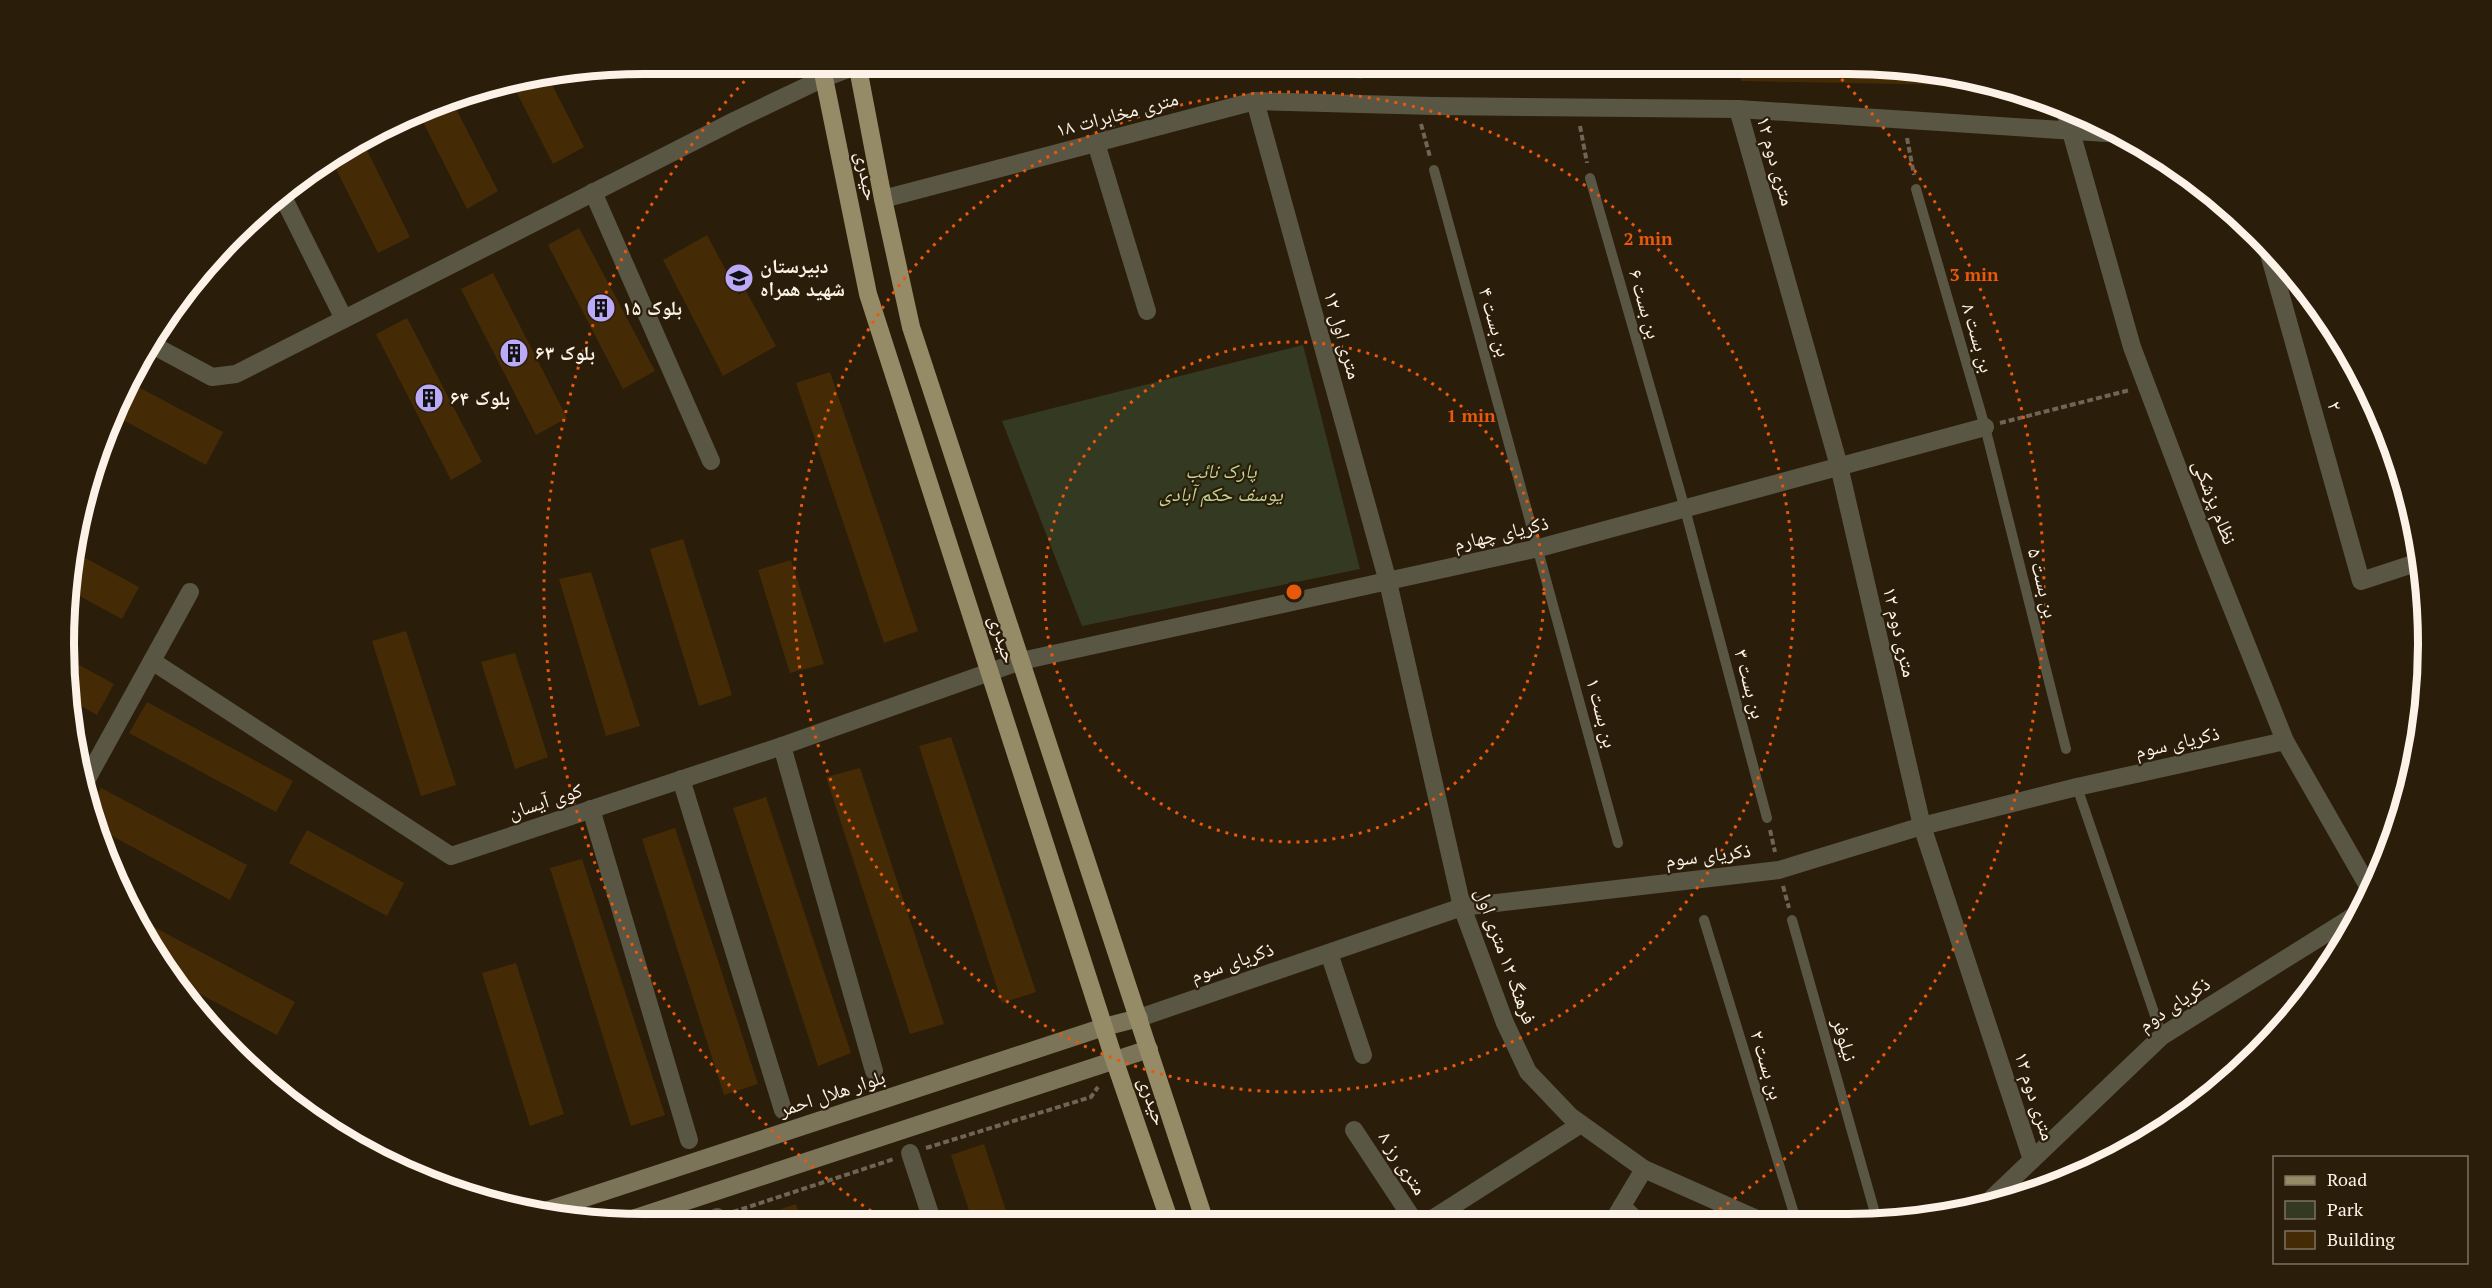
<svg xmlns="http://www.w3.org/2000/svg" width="2492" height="1288" viewBox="0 0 2492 1288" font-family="'PT Serif','Noto Naskh Arabic',serif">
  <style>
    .green { fill: #333a21 }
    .building { fill: #442b06 }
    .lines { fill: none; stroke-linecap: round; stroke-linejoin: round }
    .path { stroke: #706454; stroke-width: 4; stroke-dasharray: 6 3; stroke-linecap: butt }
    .lane { stroke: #5a5644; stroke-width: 10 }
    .street { stroke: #5a5644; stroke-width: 18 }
    .secondary { stroke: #7b7458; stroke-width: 18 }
    .primary { stroke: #958c67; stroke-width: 18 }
    .ring { fill: none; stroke: #e8590c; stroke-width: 3; stroke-dasharray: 3 6 }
    .labels { text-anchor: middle; stroke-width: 4.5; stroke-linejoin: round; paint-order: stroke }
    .street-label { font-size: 20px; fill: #fcf2e7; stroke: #2a1d0a }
    .poi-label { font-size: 20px; font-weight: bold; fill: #fcf2e7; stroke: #2a1d0a; text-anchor: start }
    .park-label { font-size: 20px; font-style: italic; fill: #c1d693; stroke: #2a1d0a }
    .rim { fill: none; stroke: #fcf2e7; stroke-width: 8 }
    .centre { fill: #e8590c; stroke: #2a1d0a; stroke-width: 3 }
    .ring-label { font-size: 18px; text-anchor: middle; font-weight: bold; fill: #e8590c; stroke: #2a1d0a; stroke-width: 4.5; stroke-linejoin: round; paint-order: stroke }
  </style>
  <rect width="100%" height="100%" fill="#2a1d0a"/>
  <!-- green -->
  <g class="green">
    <path d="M1236 64H1358L1362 79 1236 65Z"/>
    <path d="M1303 345 1360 569 1082 626 1002 421Z"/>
  </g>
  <!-- building -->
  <g class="building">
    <path d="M1739 64H1886L2006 86 1741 81Z"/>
    <path d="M549 79 584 147 553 164 513 85Z"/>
    <path d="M450 97 498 191 467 209 419 114Z"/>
    <path d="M364 144 410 237 378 253 332 161Z"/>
    <path d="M579 228 655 371 623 389 548 245Z"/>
    <path d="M707 235 739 295 746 291 776 346 723 376 663 260Z"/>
    <path d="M493 273 567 418 536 435 461 289Z"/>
    <path d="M407 318 482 462 451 480 376 334Z"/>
    <path d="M830 372 918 631 884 643 796 383Z"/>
    <path d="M129 382 223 432 206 465 112 414Z"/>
    <path d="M683 539 732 695 699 706 650 549Z"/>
    <path d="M74 552 139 587 122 619 72 592Z"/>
    <path d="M791 560 824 664 790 673 758 570Z"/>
    <path d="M591 572 640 726 606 736 559 579Z"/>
    <path d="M406 631 456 785 421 796 372 641Z"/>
    <path d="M515 653 548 757 515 769 481 662Z"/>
    <path d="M70 660 114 684 97 715 69 699Z"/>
    <path d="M147 702 293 781 276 812 129 733Z"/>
    <path d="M951 737 1036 992 1002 1003 919 746Z"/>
    <path d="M860 768 944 1024 910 1034 826 777Z"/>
    <path d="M101 788 247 865 230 900 92 825 89 808Z"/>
    <path d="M766 797 851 1053 818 1066 733 808Z"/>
    <path d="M675 828 758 1084 724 1095 642 839Z"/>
    <path d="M307 830 404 883 387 916 289 863Z"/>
    <path d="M582 859 665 1115 631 1126 550 868Z"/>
    <path d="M133 916 295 1002 277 1035 183 985Z"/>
    <path d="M516 963 564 1114 530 1126 482 973Z"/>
    <path d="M984 1144 1010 1223H973L951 1155Z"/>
    <path d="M796 1204 802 1223H767L764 1215Z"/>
  </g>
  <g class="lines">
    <!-- path -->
    <g class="path">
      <path d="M1421 124 1430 157"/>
      <path d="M1580 126 1587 163"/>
      <path d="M1907 138 1914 175"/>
      <path d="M2000 423 2130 390"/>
      <path d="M1770 830 1775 852"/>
      <path d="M1783 886 1789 908"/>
      <path d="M926 1148 1091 1097 1098 1087"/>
      <path d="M733 1212 894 1159"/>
    </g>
    <!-- lane -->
    <g class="lane">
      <path d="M1434 170 1618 843"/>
      <path d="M1590 178 1685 509 1767 818"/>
      <path d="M1916 189 1985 427 2066 749"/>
      <path d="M2077 787 2162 1036"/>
      <path d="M1704 920 1796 1220"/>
      <path d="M1792 920 1877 1220"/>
    </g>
    <!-- street -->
    <g class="street">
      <path d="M1255 101 1388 582 1462 907 1505 1023 1528 1072 1570 1116 1644 1169 1759 1220"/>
      <path d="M2064 107 2132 347 2208 548 2285 741 2372 893"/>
      <path d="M1738 109 1839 466 1922 826 2032 1160"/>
      <path d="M1096 143 1147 311"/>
      <path d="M593 192 711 461"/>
      <path d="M281 193 344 319"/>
      <path d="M883 199 1255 101 1433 106 1738 109 2122 134"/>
      <path d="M2266 243 2361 581 2422 561"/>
      <path d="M149 343 212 377 236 374 736 120 824 78 858 65"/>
      <path d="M152 661 451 856 782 746 1021 661 1539 548 1985 427"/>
      <path d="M782 746 874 1071"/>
      <path d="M681 779 783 1110"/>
      <path d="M83 786 190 592"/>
      <path d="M591 809 689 1140"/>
      <path d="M1329 953 1363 1055"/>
      <path d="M1139 1018 1462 907 1779 870 1922 826 2077 787 2285 741"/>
      <path d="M1354 1130 1414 1221"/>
      <path d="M910 1153 933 1223"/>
      <path d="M1987 1203 2162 1036 2362 911"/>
      <path d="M1622 1206 1637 1221"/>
      <path d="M717 1217 719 1223"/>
      <path d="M1429 1221 1581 1124"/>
      <path d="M1613 1221 1644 1169"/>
    </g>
    <!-- secondary -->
    <g class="secondary">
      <path d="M539 1213 1104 1027 1139 1018"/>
      <path d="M617 1224 1149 1049"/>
    </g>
    <!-- primary -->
    <g class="primary">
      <path d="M821 63 868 294 1114 1059 1170 1222"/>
      <path d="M857 63 883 199 911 327 1205 1222"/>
    </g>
  </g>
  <!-- distance rings -->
  <g class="ring">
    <circle cx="1294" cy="592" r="250"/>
    <circle cx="1294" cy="592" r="500"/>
    <path d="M886 1221A750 750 0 0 1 759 66M1829 66A750 750 0 0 1 1708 1217"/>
  </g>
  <!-- icons -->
  <defs>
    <g id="school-disc" transform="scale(1.5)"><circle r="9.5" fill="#baaaf7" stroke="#2a1d0a"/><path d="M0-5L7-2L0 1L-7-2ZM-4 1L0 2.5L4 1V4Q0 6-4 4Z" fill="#111"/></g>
    <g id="building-disc" transform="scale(1.5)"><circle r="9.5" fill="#baaaf7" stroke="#2a1d0a"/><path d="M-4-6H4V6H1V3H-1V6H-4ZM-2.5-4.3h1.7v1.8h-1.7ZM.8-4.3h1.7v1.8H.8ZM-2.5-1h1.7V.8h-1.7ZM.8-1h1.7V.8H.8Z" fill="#111"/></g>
  </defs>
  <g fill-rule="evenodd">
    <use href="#school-disc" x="739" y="278"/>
    <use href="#building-disc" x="601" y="308"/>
    <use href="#building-disc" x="514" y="353"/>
    <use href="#building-disc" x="429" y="398"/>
  </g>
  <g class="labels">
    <!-- street labels -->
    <g class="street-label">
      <text transform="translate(1117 114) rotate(-15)" y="7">۱۸ متری مخابرات</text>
      <text transform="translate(1776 161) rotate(74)" y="7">۱۲ متری دوم</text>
      <text transform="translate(867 176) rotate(79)" y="7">حیدری</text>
      <text transform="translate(1645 304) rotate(74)" y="7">بن بست ۶</text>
      <text transform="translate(1495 322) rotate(74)" y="7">بن بست ۴</text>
      <text transform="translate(1343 335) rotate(74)" y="7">۱۲ متری اول</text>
      <text transform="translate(1978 338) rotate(74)" y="7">بن بست ۸</text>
      <text transform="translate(2335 406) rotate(74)" y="7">۲</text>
      <text transform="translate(2215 502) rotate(69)" y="7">نظام پزشکی</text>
      <text transform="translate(1501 533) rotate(-13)" y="7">ذکریای چهارم</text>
      <text transform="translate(2043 583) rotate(76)" y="7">بن بست ۵</text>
      <text transform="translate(1900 632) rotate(77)" y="7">۱۲ متری دوم</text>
      <text transform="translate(1003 639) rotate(72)" y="7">حیدری</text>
      <text transform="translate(1750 684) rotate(75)" y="7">بن بست ۳</text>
      <text transform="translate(1602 713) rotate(75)" y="7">بن بست ۱</text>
      <text transform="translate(2177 742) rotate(-13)" y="7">ذکریای سوم</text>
      <text transform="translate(545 801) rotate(-18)" y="7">کوی آیسان</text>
      <text transform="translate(1708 855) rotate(-7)" y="7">ذکریای سوم</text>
      <text transform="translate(1506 956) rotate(70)" y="7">فرهنگ ۱۲ متری اول</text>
      <text transform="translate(1232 962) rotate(-19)" y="7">ذکریای سوم</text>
      <text transform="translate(2174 1004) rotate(-34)" y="7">ذکریای دوم</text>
      <text transform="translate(1845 1040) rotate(74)" y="7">نیلوفر</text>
      <text transform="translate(1767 1065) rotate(73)" y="7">بن بست ۲</text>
      <text transform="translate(832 1093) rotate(-18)" y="7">بلوار هلال احمر</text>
      <text transform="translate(2035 1096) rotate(72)" y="7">۱۲ متری دوم</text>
      <text transform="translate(1153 1101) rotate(71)" y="7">حیدری</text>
      <text transform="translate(1403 1163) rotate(57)" y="7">۸ متری رز</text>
    </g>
    <!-- poi labels -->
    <g class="poi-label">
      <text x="760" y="273">دبیرستان<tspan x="760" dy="23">شهید همراه</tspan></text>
      <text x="622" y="315">بلوک ۱۵</text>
      <text x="535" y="360">بلوک ۶۳</text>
      <text x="450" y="405">بلوک ۶۴</text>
    </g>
    <!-- park labels -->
    <g class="park-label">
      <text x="1221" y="478">پارک نائب<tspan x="1221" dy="23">یوسف حکم آبادی</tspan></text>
    </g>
  </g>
  <!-- crop -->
  <path d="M0 0H2492V1288H0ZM644 74H1848A570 570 0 0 1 2418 644V644A570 570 0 0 1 1848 1214H644A570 570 0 0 1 74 644V644A570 570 0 0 1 644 74Z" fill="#2a1d0a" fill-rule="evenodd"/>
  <path class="rim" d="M644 74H1848A570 570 0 0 1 2418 644V644A570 570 0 0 1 1848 1214H644A570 570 0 0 1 74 644V644A570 570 0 0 1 644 74Z"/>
  <circle cx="1294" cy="592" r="9" class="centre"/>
  <g class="ring-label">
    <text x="1648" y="245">2 min</text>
    <text x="1974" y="281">3 min</text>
    <text x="1471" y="422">1 min</text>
  </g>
  <!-- legend -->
  <rect x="2273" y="1156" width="195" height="108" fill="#2a1d0a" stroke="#7e7262" stroke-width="1.5"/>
  <rect x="2285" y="1176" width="30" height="9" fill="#958c67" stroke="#7e7262" stroke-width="1.5"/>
  <text x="2327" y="1186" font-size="18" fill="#fcf2e7">Road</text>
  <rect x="2285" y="1201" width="30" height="18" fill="#333a21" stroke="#7e7262" stroke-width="1.5"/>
  <text x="2327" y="1216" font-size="18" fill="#fcf2e7">Park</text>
  <rect x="2285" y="1231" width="30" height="18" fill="#442b06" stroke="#7e7262" stroke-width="1.5"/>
  <text x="2327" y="1246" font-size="18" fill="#fcf2e7">Building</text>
</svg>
